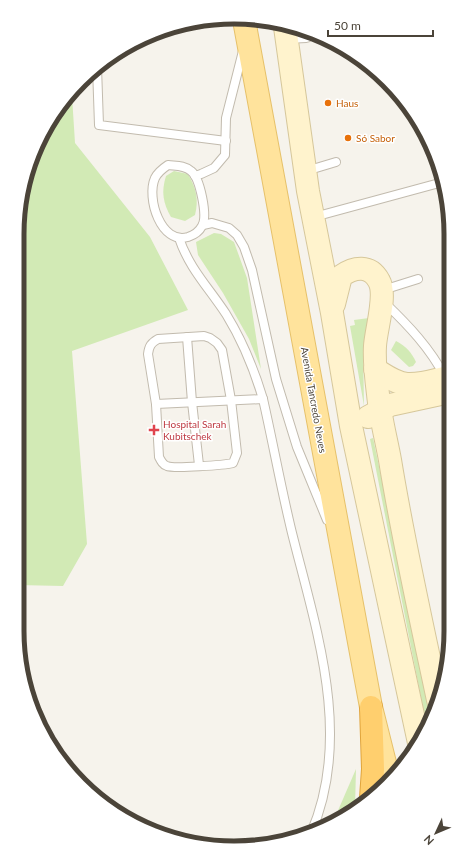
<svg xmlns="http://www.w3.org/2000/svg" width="468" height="865" viewBox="0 0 468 865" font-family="Lato,sans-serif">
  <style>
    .green { fill: #d2eab5 }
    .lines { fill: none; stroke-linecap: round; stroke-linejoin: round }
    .lane-casing { stroke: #c2bbae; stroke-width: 10 }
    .street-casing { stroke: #c2bbae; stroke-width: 18 }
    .secondary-casing { stroke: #d6c79b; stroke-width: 24 }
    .primary-casing { stroke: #e6c16a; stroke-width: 24 }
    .highway-casing { stroke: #e0a43c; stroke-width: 24 }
    .lane { stroke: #fff; stroke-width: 8 }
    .street { stroke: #fff; stroke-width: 16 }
    .secondary { stroke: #fff3cd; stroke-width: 22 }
    .primary { stroke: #ffe39c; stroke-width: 22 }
    .highway { stroke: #ffcf6e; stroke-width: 22 }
    .food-dot { fill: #e8710a; stroke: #fff; stroke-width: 1.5 }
    .health-dot { fill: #e0444e; stroke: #fff; stroke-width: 1.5 }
    .labels { text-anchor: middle; stroke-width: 3; stroke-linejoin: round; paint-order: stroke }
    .food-label { font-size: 10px; fill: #c56008; stroke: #fff; text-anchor: start }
    .street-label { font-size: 10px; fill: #4b4439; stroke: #fff }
    .health-label { font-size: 10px; fill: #be3a42; stroke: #fff; text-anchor: start }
    .rim { fill: none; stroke: #4b4439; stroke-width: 5 }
  </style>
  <rect width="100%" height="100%" fill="#f6f3ec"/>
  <!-- green -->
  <g class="green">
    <path d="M72 96 75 143 150 237 188 310 72 351 87 544 63 586 17 585V220L24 178 46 126Z"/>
    <path d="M174 171 188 174C196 188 199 199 195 215L185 221 171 217C163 203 161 192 166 176Z"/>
    <path d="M214 233 221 234 234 242 247 278 261 369 249 339 223 293 198 255 196 242Z"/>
    <path d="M369 318 363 348 364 406 350 326 355 325 354 320Z"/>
    <path d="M396 341C406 346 412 353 416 362L413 366 409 367 391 350Z"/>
    <path d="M373 438 432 715 427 728 370 439Z"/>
    <path d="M356 769 355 808 333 822Z"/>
  </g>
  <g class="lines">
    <!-- lane casing -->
    <g class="lane-casing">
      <g id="lane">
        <path d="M97 67 99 125 226 141"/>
        <path d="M168 165C176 166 184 165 191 171 200 178 208 216 202 226 199 232 194 235 188 237 161 245 146 198 155 178 158 172 162 169 168 165Z"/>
        <path d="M306 171 336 162"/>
        <path d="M195 176 201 174 214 168 225 155 226 118 243 51"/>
        <path d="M314 217 443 182"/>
        <path d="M203 225 212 223 229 228 237 235 244 247 252 270 276 379 297 447 327 520"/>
        <path d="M179 238C189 268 209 288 226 314 242 340 254 369 263 399 273 443 281 488 292 533 316 629 353 736 311 833"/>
        <path d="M383 290 418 279"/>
        <path d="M385 303C408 325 430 348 445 377"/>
        <path d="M204 336 210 338 217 343 222 350 231 400 237 453 233 463C225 465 173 469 167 466 163 465 161 461 159 457L156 404 148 354C149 346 151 343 158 339Z"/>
        <path d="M187 337 192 402 199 465"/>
        <path d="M156 404 263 399"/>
      </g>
    </g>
    <!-- street casing -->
    <g class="street-casing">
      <path id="street" d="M286 35 306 34"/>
    </g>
    <!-- secondary casing -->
    <g class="secondary-casing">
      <g id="secondary">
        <path d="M285 27 308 191 332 313 351 426 419 743"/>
        <path d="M334 304 341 276C354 267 370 264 379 281 387 295 376 329 375 346 374 362 376 378 378 394 380 416 386 438 390 460 403 540 421 620 438 700"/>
        <path d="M375 369C385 375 395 383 407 384 420 385 435 380 448 377"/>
        <path d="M368 417 390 405 450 392"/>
      </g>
    </g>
    <!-- primary casing -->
    <g class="primary-casing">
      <path id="primary" d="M244 20 371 707 389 779"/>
    </g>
    <!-- highway casing -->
    <g class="highway-casing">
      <path id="highway" d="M371 798 373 769 371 707"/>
    </g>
    <!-- lane -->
    <use href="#lane" class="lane"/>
    <!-- street -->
    <use href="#street" class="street"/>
    <!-- secondary -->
    <use href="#secondary" class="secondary"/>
    <!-- primary -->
    <use href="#primary" class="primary"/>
    <!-- highway -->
    <use href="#highway" class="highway"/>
  </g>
  <!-- markers -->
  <g class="food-dot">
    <circle cx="328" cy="103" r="4"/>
    <circle cx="348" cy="138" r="4"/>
  </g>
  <path class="health-dot" d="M152 424h4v4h4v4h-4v4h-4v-4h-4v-4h4z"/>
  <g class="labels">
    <!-- food labels -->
    <g class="food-label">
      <text x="336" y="107">Haus</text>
      <text x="356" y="142">Só Sabor</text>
    </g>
    <!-- street labels -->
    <g class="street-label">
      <text transform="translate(314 400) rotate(80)" y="4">Avenida Tancredo Neves</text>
    </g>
    <!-- health labels -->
    <g class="health-label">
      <text x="163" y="428">Hospital Sarah<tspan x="163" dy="12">Kubitschek</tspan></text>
    </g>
  </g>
  <!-- crop -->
  <path d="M0 0H468V865H0ZM234 24H234A210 210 0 0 1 444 234V631A210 210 0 0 1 234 841H234A210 210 0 0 1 24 631V234A210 210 0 0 1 234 24Z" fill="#fff" fill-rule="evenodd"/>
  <path class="rim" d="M234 24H234A210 210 0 0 1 444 234V631A210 210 0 0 1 234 841H234A210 210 0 0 1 24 631V234A210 210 0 0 1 234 24Z"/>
  <!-- north arrow -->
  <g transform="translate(436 833) rotate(226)" stroke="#ffffff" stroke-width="3" paint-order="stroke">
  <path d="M0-3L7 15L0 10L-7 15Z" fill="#4b4439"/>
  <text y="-6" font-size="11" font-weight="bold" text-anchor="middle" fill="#4b4439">N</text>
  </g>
  <!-- scale -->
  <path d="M328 30v6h105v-6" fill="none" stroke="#4b4439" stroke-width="2"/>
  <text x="334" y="30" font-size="12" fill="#4b4439" stroke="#ffffff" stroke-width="3" paint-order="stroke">50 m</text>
</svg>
